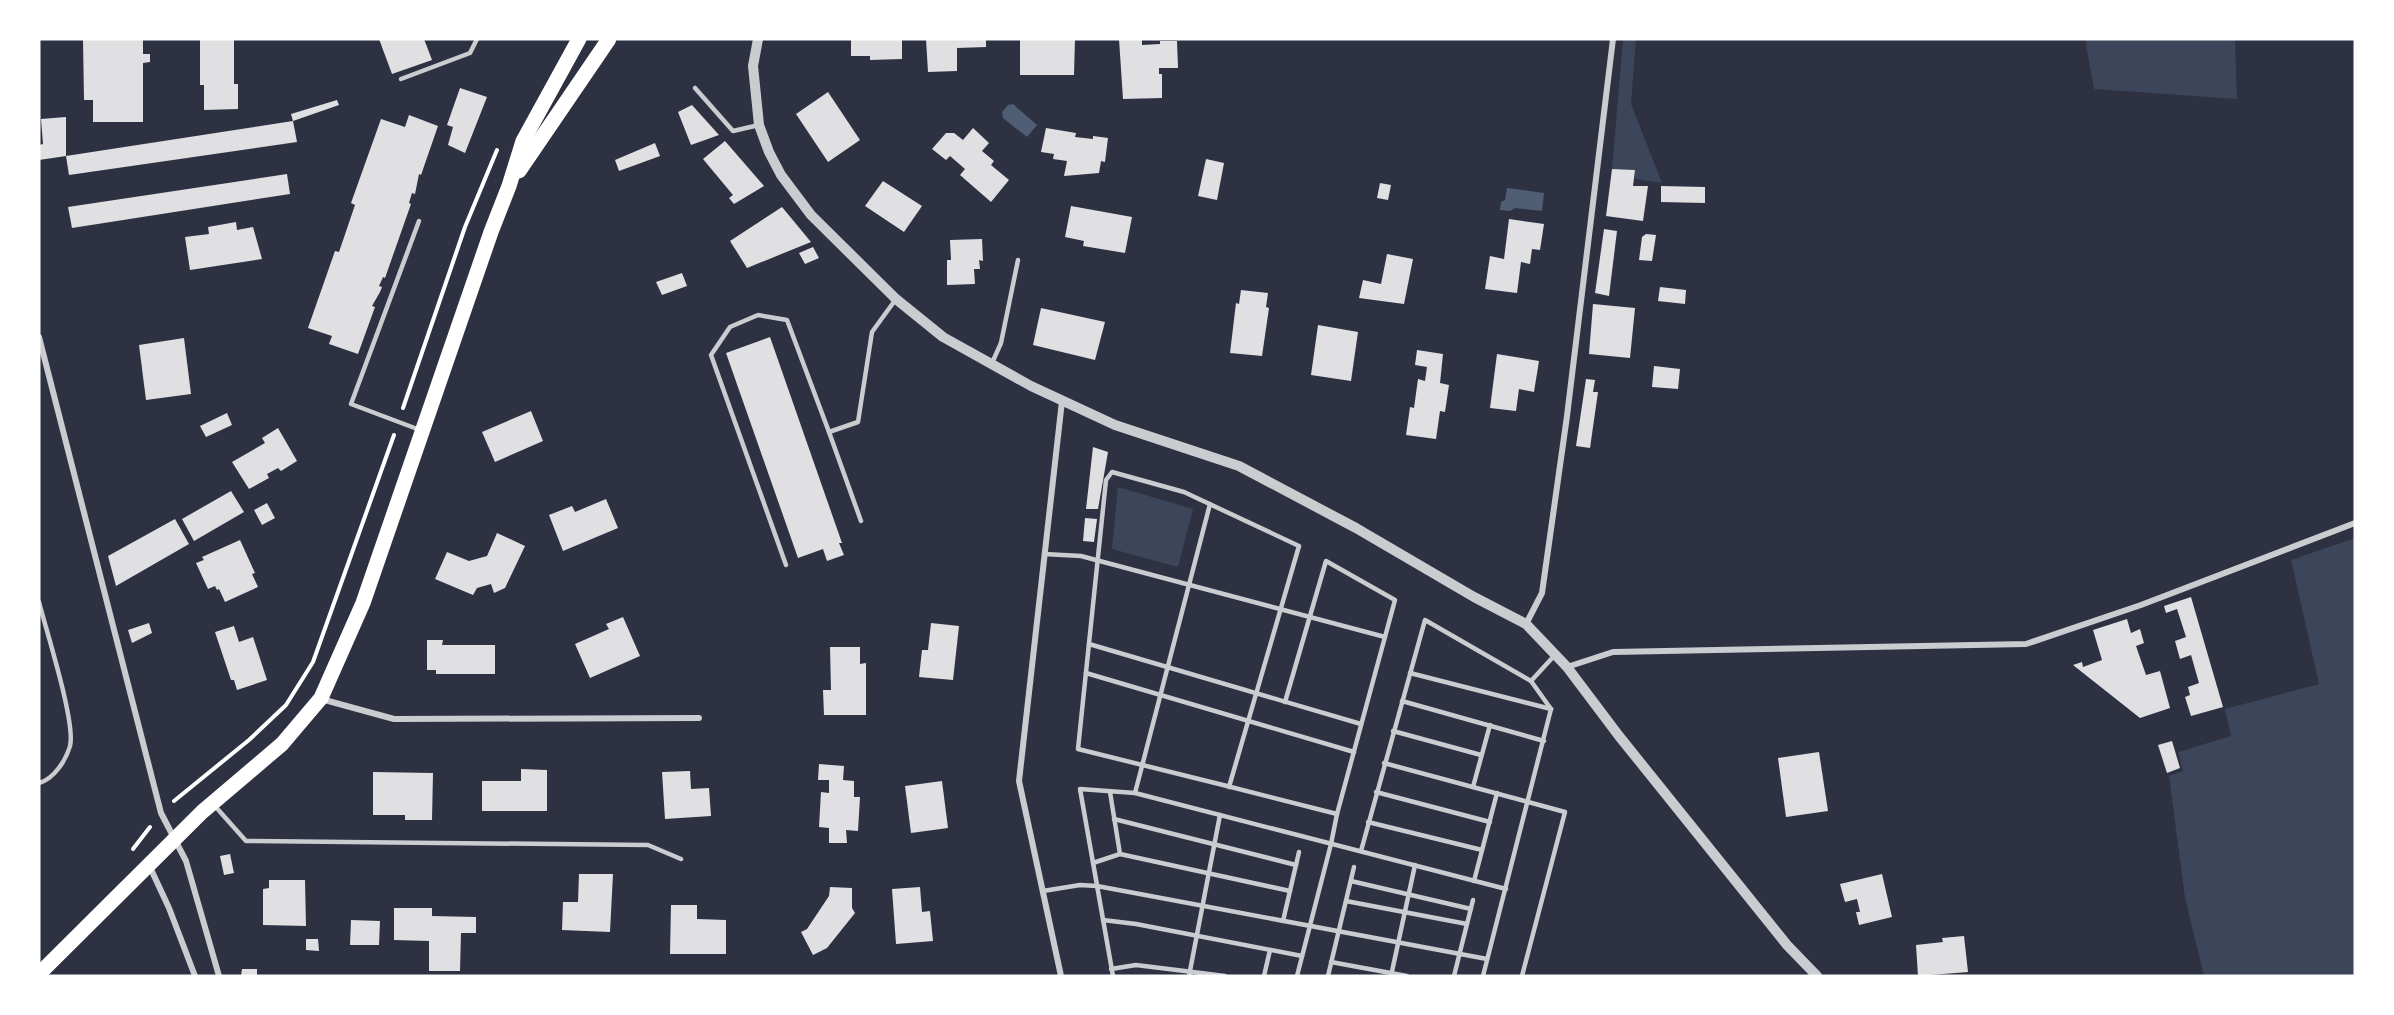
<svg xmlns="http://www.w3.org/2000/svg" width="2394" height="1015" viewBox="0 0 2394 1015" font-family="Quicksand,sans-serif">
  <style>
    .green { fill: #3c4559 }
    .water { fill: #4f5d75 }
    .building { fill: #e0e0e3 }
    .lines { fill: none; stroke-linecap: round; stroke-linejoin: round }
    .path { stroke: #fff; stroke-width: 4 }
    .service { stroke: #caccd0; stroke-width: 4.5 }
    .minor { stroke: #caccd0; stroke-width: 6 }
    .tertiary { stroke: #caccd0; stroke-width: 10 }
    .primary { stroke: #fff; stroke-width: 15 }
  </style>
  <rect width="100%" height="100%" fill="#2d3142"/>
  <!-- green -->
  <g class="green">
    <path d="M1623 39H1636L1631 104 1662 183 1635 179 1634 170 1612 169Z"/>
    <path d="M2085 39H2235L2237 99 2094 89Z"/>
    <path d="M1118 487 1193 509 1178 567 1112 549Z"/>
    <path d="M2355 538V976H2204L2185 898 2169 776 2183 771 2178 752 2231 736 2225 709 2319 684 2291 560Z"/>
  </g>
  <!-- water -->
  <g class="water">
    <path d="M1013 104 1037 125 1027 137 1003 118 1002 112 1008 105Z"/>
    <path d="M1507 188 1544 193 1542 211 1515 208 1510 211 1500 210 1501 202 1505 200Z"/>
  </g>
  <!-- building -->
  <g class="building">
    <path d="M83 39H143V54H150V62L143 63V122H93V100H84Z"/>
    <path d="M200 39H234V84H238V109L204 110V85H200Z"/>
    <path d="M379 39H424L432 60 392 74Z"/>
    <path d="M851 39H902V59L870 60V56H851Z"/>
    <path d="M926 39H986V47L957 48V71L928 72Z"/>
    <path d="M1020 39H1075L1074 75H1020Z"/>
    <path d="M1119 39H1142V45L1160 44V41H1177L1178 68H1159V74H1162V98L1123 99Z"/>
    <path d="M460 88 487 97 465 153 448 145 453 127 447 125Z"/>
    <path d="M828 92 860 140 828 162 796 114Z"/>
    <path d="M337 100 339 105 293 121 291 114Z"/>
    <path d="M692 105 719 135 691 145 678 112Z"/>
    <path d="M409 115 438 126 421 175 419 174 415 194 412 193 409 203 411 204 385 278 383 277 379 286 382 287 380 292 372 306 375 307 358 354 329 344 332 336 308 328 335 251 339 252 355 205 351 203 381 119 405 127Z"/>
    <path d="M66 117V156L39 160V145L43 144 41 119Z"/>
    <path d="M293 121 297 142 69 175 66 156Z"/>
    <path d="M973 128 989 143 982 151 994 161 991 165 1009 180 991 202 960 175 965 169 950 156 946 160 932 149 946 133H954L963 140Z"/>
    <path d="M1046 128 1076 133 1075 137 1093 139V136L1108 138 1105 162 1101 161 1099 173 1064 176 1067 161 1053 159 1054 154 1041 152Z"/>
    <path d="M725 141 764 186 734 204 729 198 733 195 703 159Z"/>
    <path d="M655 143 660 156 619 171 615 160Z"/>
    <path d="M1206 159 1224 163 1217 200 1198 196Z"/>
    <path d="M1612 169 1635 170 1633 186H1648L1643 221 1606 216Z"/>
    <path d="M287 174 290 194 72 228 68 207Z"/>
    <path d="M883 181 922 206 904 232 865 206Z"/>
    <path d="M1380 183 1391 185 1388 200 1377 198Z"/>
    <path d="M1661 186 1705 187V203L1661 202Z"/>
    <path d="M1071 206 1132 217 1125 253 1083 246 1084 241 1065 237Z"/>
    <path d="M782 207 811 242 747 268 730 241Z"/>
    <path d="M1509 219 1544 224 1540 250 1532 249 1530 264 1521 262 1517 293 1485 289 1490 256 1504 259Z"/>
    <path d="M236 222 237 230 253 227 262 259 190 270 185 237 209 234 208 227Z"/>
    <path d="M1604 229 1617 231 1609 296 1595 293Z"/>
    <path d="M1646 234 1656 235 1652 261 1639 260 1642 237Z"/>
    <path d="M982 239 983 261 979 260 980 269H974L975 284 947 285V260H951L950 240Z"/>
    <path d="M813 247 819 258 805 264 799 253Z"/>
    <path d="M1387 254 1413 259 1404 304 1359 298 1363 280 1381 284Z"/>
    <path d="M682 273 687 286 662 295 656 282Z"/>
    <path d="M1660 287 1686 290 1685 304 1658 301Z"/>
    <path d="M1241 290 1268 293 1266 307 1269 308 1262 356 1230 353 1236 303 1239 304Z"/>
    <path d="M1593 304 1635 308 1630 358 1589 354Z"/>
    <path d="M1041 308 1105 322 1095 360 1033 345Z"/>
    <path d="M1318 325 1358 332 1351 381 1311 375Z"/>
    <path d="M770 337 842 543H839L844 555 827 561 823 549 798 558 726 353Z"/>
    <path d="M184 338 191 394 146 400 139 345Z"/>
    <path d="M1417 350 1443 354 1440 383 1449 385 1445 412 1440 411 1436 439 1406 435 1410 407 1414 408 1418 379 1425 381 1427 367 1415 365Z"/>
    <path d="M1497 354 1539 361 1534 392 1519 389 1516 411 1490 408Z"/>
    <path d="M1654 366 1680 369 1678 389 1652 387Z"/>
    <path d="M1586 379 1595 380 1593 392H1598L1590 448 1576 446Z"/>
    <path d="M531 411 543 441 495 462 482 432Z"/>
    <path d="M227 413 232 425 206 437 200 426Z"/>
    <path d="M278 428 297 461 281 471 278 468 267 474 269 478 249 489 232 462 265 443 262 438Z"/>
    <path d="M1093 447 1108 452 1098 509H1086Z"/>
    <path d="M231 491 244 512 194 541 182 519Z"/>
    <path d="M606 499 618 528 563 551 549 515 572 506 575 512Z"/>
    <path d="M267 503 275 518 262 525 254 510Z"/>
    <path d="M1085 518 1097 519 1094 542 1083 541Z"/>
    <path d="M175 519 189 544 116 586 108 556Z"/>
    <path d="M497 533 525 546 505 588 494 593 491 584 477 588 473 595 435 579 447 552 469 561 487 556Z"/>
    <path d="M240 540 255 573 252 574 258 587 225 602 219 589 217 590 215 586 208 589 196 563 204 560 202 557Z"/>
    <path d="M2191 597 2223 707 2191 716 2185 697 2190 695 2188 687 2199 683 2191 655 2180 659 2175 641 2186 637 2177 609 2166 613 2164 606Z"/>
    <path d="M623 617 640 656 590 678 575 644 609 629 606 624Z"/>
    <path d="M2127 619 2131 633 2140 629 2144 643 2136 646 2146 675 2160 671 2170 708 2140 718 2073 665 2082 662 2083 667 2102 660 2093 630Z"/>
    <path d="M149 623 152 633 132 643 128 630Z"/>
    <path d="M931 623 959 626 953 680 919 677 922 650H928Z"/>
    <path d="M234 626 239 642 253 637 267 680 237 690 234 680H231L215 632Z"/>
    <path d="M427 640H443L442 645H495V674H436V670H427Z"/>
    <path d="M830 647H860V664L866 663V715H824L823 690H831Z"/>
    <path d="M2172 741 2180 768 2167 773 2158 745Z"/>
    <path d="M1819 752 1828 811 1786 817 1778 758Z"/>
    <path d="M819 764 844 766 843 780 854 781V797H860L858 831 846 830 847 843H829V828L819 827 821 792 829 793V780H818Z"/>
    <path d="M521 769 547 770V811H482V781H521Z"/>
    <path d="M690 771 691 789 709 788 711 816 665 819 662 772Z"/>
    <path d="M373 772 433 773 432 820H405V815H373Z"/>
    <path d="M942 781 948 828 911 833 905 786Z"/>
    <path d="M230 854 234 873 224 875 220 856Z"/>
    <path d="M579 874H613L610 932 562 930 563 902H578Z"/>
    <path d="M1882 874 1892 917 1859 925 1856 912H1860L1857 899 1845 902 1840 884Z"/>
    <path d="M269 880H305L306 926 263 925V889L269 888Z"/>
    <path d="M830 887 852 888V908L855 913 827 948 813 955 801 932 807 929 829 896Z"/>
    <path d="M920 887 922 912 930 911 933 941 896 944 892 889Z"/>
    <path d="M671 905H697V919L726 920V954H670Z"/>
    <path d="M394 908H432V916L476 917V933H461L460 971H429V941L394 940Z"/>
    <path d="M351 920 380 921 379 945H350Z"/>
    <path d="M1964 936 1968 972 1918 976 1916 945 1943 942 1942 938Z"/>
    <path d="M306 939H318L319 951 306 950Z"/>
    <path d="M242 969H257V976H241Z"/>
  </g>
  <g class="lines">
    <!-- path -->
    <g class="path">
      <path d="M403 408 465 227 497 150"/>
      <path d="M174 801 249 740 286 705 313 662 394 435"/>
      <path d="M133 849 150 827"/>
    </g>
    <!-- service -->
    <g class="service">
      <path d="M401 79 470 53 477 39"/>
      <path d="M695 88 733 131 759 125"/>
      <path d="M419 221 351 404 420 430"/>
      <path d="M992 363 1001 343 1018 260"/>
      <path d="M829 432 861 521"/>
      <path d="M1044 554 1081 556 1385 637"/>
      <path d="M786 565 711 355 730 327 758 315 787 320 829 432 858 422 872 332 896 299"/>
      <path d="M39 602C46 630 76 723 70 746 66 760 54 779 39 783"/>
      <path d="M1089 644 1361 724"/>
      <path d="M1086 673 1354 752"/>
      <path d="M1410 673 1551 709"/>
      <path d="M1531 681 1554 656"/>
      <path d="M1402 701 1544 741"/>
      <path d="M1285 702 1326 561 1395 600 1337 814 1331 844 1297 976"/>
      <path d="M1393 731 1481 755"/>
      <path d="M1384 763 1565 812 1522 976"/>
      <path d="M1229 787 1299 546 1184 492 1112 472 1106 480 1078 749C1164 770 1251 792 1337 814"/>
      <path d="M1473 787 1490 725"/>
      <path d="M1376 792 1490 822"/>
      <path d="M1135 793 1210 504"/>
      <path d="M214 805 246 841 648 845 681 859"/>
      <path d="M1114 819 1296 865"/>
      <path d="M1368 822 1482 850"/>
      <path d="M1361 851 1425 620 1531 681 1551 709"/>
      <path d="M1120 854 1290 891"/>
      <path d="M1093 863 1120 854 1110 792"/>
      <path d="M1351 881 1471 909"/>
      <path d="M1474 881 1497 793"/>
      <path d="M1043 891 1080 885 1097 886 1487 959"/>
      <path d="M1346 901 1467 924"/>
      <path d="M1103 920 1136 924 1302 956"/>
      <path d="M1283 921 1299 852"/>
      <path d="M1331 962 1407 976"/>
      <path d="M1111 969 1136 965 1225 976"/>
      <path d="M1113 976 1080 789 1135 793 1506 889"/>
      <path d="M1189 976 1220 815"/>
      <path d="M1264 976 1270 950"/>
      <path d="M1328 976 1354 867"/>
      <path d="M1391 976 1415 865"/>
      <path d="M1454 976 1473 900"/>
      <path d="M1483 976 1551 709"/>
    </g>
    <!-- minor -->
    <g class="minor">
      <path d="M39 337 161 813 186 861 219 976"/>
      <path d="M1526 624 1542 593 1567 416 1613 39"/>
      <path d="M1567 667 1613 652 2026 644 2141 605 2355 523"/>
      <path d="M321 699 394 719 699 718"/>
      <path d="M149 865 169 908 195 976"/>
      <path d="M1061 976 1019 781 1062 401"/>
    </g>
    <!-- tertiary -->
    <path class="tertiary" d="M758 39 753 66 759 125 769 152 781 175 811 215 896 299 943 337 1031 386 1115 425 1239 466 1356 528 1474 597 1526 624 1567 667 1619 736 1787 945 1817 976"/>
    <!-- primary -->
    <g class="primary">
      <path d="M519 171 609 39"/>
      <path d="M39 974 202 812 282 744 321 698 363 603 491 232 509 186 523 141 579 39"/>
    </g>
  </g>
  <!-- border -->
  <rect width="2394" height="1015" fill="none" stroke="#ffffff" stroke-width="81"/>
</svg>
